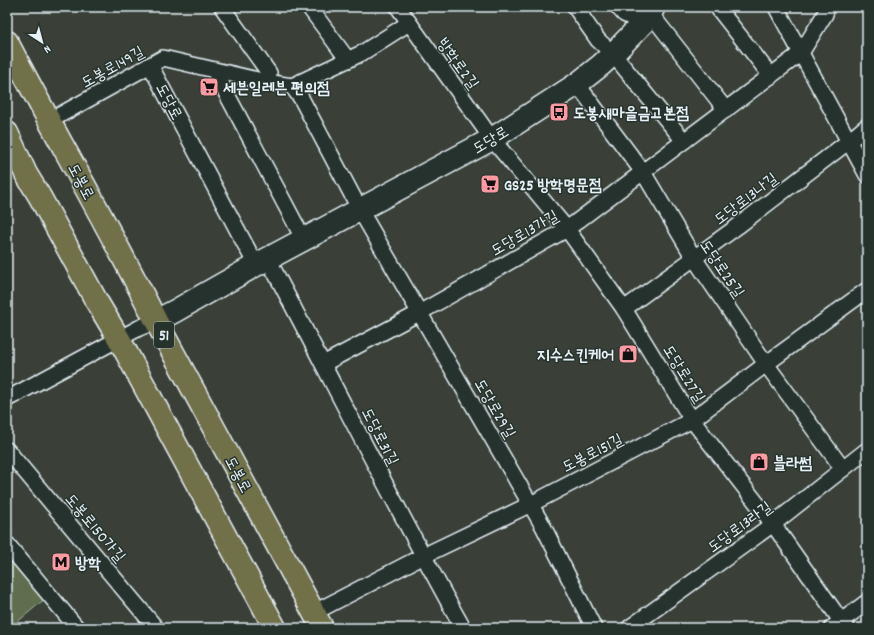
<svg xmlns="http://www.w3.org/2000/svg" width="874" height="635" viewBox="0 0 874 635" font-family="Dekko,'Poor Story',sans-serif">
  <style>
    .green { fill: #616e50; stroke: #a4b0a4 }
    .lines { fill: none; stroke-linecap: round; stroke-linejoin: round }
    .minor-casing { stroke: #e8f1f8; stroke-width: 18 }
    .secondary-casing { stroke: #e8f1f8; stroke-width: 25 }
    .primary-casing { stroke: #e8f1f8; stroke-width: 25 }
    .minor { stroke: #26332d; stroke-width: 15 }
    .secondary { stroke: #26332d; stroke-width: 22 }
    .primary { stroke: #70704a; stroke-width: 22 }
    .labels { text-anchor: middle; stroke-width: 3; stroke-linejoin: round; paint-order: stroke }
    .shield { fill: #26332d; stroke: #aeb8bb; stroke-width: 1 }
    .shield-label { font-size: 15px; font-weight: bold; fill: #e8f1f8 }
    .street-label { font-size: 16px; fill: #e8f1f8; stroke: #26332d }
    .poi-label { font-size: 16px; font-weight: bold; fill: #e8f1f8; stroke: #26332d; text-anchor: start }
  </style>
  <rect width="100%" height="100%" fill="#3a4038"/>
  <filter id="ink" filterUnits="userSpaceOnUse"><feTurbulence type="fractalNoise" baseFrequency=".025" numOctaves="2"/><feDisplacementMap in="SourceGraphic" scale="8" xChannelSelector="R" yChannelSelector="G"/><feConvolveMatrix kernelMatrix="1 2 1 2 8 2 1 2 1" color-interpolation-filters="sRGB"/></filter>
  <g filter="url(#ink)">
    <!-- green -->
    <path class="green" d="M7 554 45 599 10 628H7Z"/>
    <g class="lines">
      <!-- minor casing -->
      <g class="minor-casing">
        <g id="minor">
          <path d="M222 7 269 73 266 82"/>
          <path d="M309 7 348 60"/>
          <path d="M398 7 492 139 567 229 624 309 692 420 773 524 846 628"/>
          <path d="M575 7 598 40 613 54 684 141"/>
          <path d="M618 7 624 14 643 23"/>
          <path d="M717 7 771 76"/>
          <path d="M776 7 867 175"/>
          <path d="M650 13 726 110"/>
          <path d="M150 65 256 265"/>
          <path d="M214 70 304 240"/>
          <path d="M577 84 643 172 694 258 766 364 843 469"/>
          <path d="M292 86 301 98 360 210 543 526 594 628"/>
          <path d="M49 121 163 58 266 82 292 86 362 53 409 23"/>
          <path d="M268 259C333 382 395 507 463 628"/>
          <path d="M624 309 738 226 849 141 867 126"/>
          <path d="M323 364 419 313 567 229 801 53 825 14 827 7"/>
          <path d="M7 399 139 328 156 321"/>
          <path d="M7 450 156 628"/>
          <path d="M7 544 77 628"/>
          <path d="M313 613 423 556 531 504 692 420 766 364 867 290"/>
          <path d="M629 628 773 524 867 450"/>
          <path d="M832 628 867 602"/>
        </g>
      </g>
      <!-- secondary casing -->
      <g class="secondary-casing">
        <path id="secondary" d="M156 321 175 311 256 265 492 139 577 84 601 65 613 54 643 23 654 7"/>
      </g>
      <!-- primary casing -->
      <g class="primary-casing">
        <g id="primary">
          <path d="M7 42C56 136 109 227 156 321L322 628"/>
          <path d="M7 133 26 174 40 197 97 302 119 339 275 628"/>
        </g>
      </g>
      <!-- minor -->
      <use href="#minor" class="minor"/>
      <!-- secondary -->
      <use href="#secondary" class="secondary"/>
      <!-- primary -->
      <use href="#primary" class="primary"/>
    </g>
  </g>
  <!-- icons -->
  <defs>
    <g id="supermarket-square" transform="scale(1)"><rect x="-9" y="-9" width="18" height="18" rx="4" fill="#ff9aa2" stroke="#26332d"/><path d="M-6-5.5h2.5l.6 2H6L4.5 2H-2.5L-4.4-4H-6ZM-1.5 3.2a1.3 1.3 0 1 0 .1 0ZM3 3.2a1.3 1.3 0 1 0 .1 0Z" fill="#111"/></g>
    <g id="bus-square" transform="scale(1)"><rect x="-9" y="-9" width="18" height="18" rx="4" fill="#ff9aa2" stroke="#26332d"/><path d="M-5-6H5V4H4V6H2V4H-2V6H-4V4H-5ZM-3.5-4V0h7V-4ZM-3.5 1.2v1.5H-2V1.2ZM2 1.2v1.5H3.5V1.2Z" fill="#111"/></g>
    <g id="shop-square" transform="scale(1)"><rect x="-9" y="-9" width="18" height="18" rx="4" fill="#ff9aa2" stroke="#26332d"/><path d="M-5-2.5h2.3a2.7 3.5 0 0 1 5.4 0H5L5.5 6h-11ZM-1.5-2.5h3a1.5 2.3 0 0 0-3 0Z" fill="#111"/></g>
    <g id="metro-square" transform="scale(1)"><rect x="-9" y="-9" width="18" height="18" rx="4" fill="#ff9aa2" stroke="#26332d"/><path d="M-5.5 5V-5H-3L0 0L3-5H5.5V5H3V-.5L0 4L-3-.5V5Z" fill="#111"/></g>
  </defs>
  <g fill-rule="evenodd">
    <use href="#supermarket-square" x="209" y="87"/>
    <use href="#bus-square" x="559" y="112"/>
    <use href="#supermarket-square" x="490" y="184"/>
    <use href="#shop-square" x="628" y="354"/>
    <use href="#shop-square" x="759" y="462"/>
    <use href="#metro-square" x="61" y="562"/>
  </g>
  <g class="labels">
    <!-- shield labels -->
    <rect class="shield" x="154" y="322" width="20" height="26" rx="3"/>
    <g class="shield-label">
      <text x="164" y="340">51</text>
    </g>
    <!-- street labels -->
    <g class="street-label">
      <text transform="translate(459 63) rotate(54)" y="6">방학로2길</text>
      <text transform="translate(112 66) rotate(-29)" y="6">도봉로149길</text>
      <text transform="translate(170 101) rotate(62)" y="6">도당로</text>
      <text transform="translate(490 139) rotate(-31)" y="6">도당로</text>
      <text transform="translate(82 181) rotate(62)" y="6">도봉로</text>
      <text transform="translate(745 198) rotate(-37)" y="6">도당로13나길</text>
      <text transform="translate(524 232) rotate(-30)" y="6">도당로13가길</text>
      <text transform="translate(723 268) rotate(56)" y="6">도당로25길</text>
      <text transform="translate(685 373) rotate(58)" y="6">도당로27길</text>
      <text transform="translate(496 408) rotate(60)" y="6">도당로29길</text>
      <text transform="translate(381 436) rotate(63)" y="6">도당로31길</text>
      <text transform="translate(592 452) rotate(-27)" y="6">도봉로151길</text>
      <text transform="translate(239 474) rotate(62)" y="6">도봉로</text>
      <text transform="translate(739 526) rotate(-36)" y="6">도당로13라길</text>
      <text transform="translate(96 527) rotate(50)" y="6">도봉로150가길</text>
    </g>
    <!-- poi labels -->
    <g class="poi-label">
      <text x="223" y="93">세븐일레븐 편의점</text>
      <text x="573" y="118">도봉새마을금고본점</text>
      <text x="504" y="190">GS25 방학명문점</text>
      <text x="614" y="360" text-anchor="end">지수스킨케어</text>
      <text x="773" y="468">블라썸</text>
      <text x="75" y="568">방학</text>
    </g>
  </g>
  <!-- margin -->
  <rect width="874" height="635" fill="none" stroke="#26332d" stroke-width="24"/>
  <rect x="12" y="12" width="850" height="611" fill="none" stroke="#e8f1f8" stroke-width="1.5" filter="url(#ink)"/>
  <!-- north arrow -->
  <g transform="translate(42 42) rotate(144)" stroke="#26332d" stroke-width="3" paint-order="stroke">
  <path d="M0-3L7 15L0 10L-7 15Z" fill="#e8f1f8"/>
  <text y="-6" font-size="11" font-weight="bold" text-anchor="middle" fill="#e8f1f8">N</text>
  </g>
</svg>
